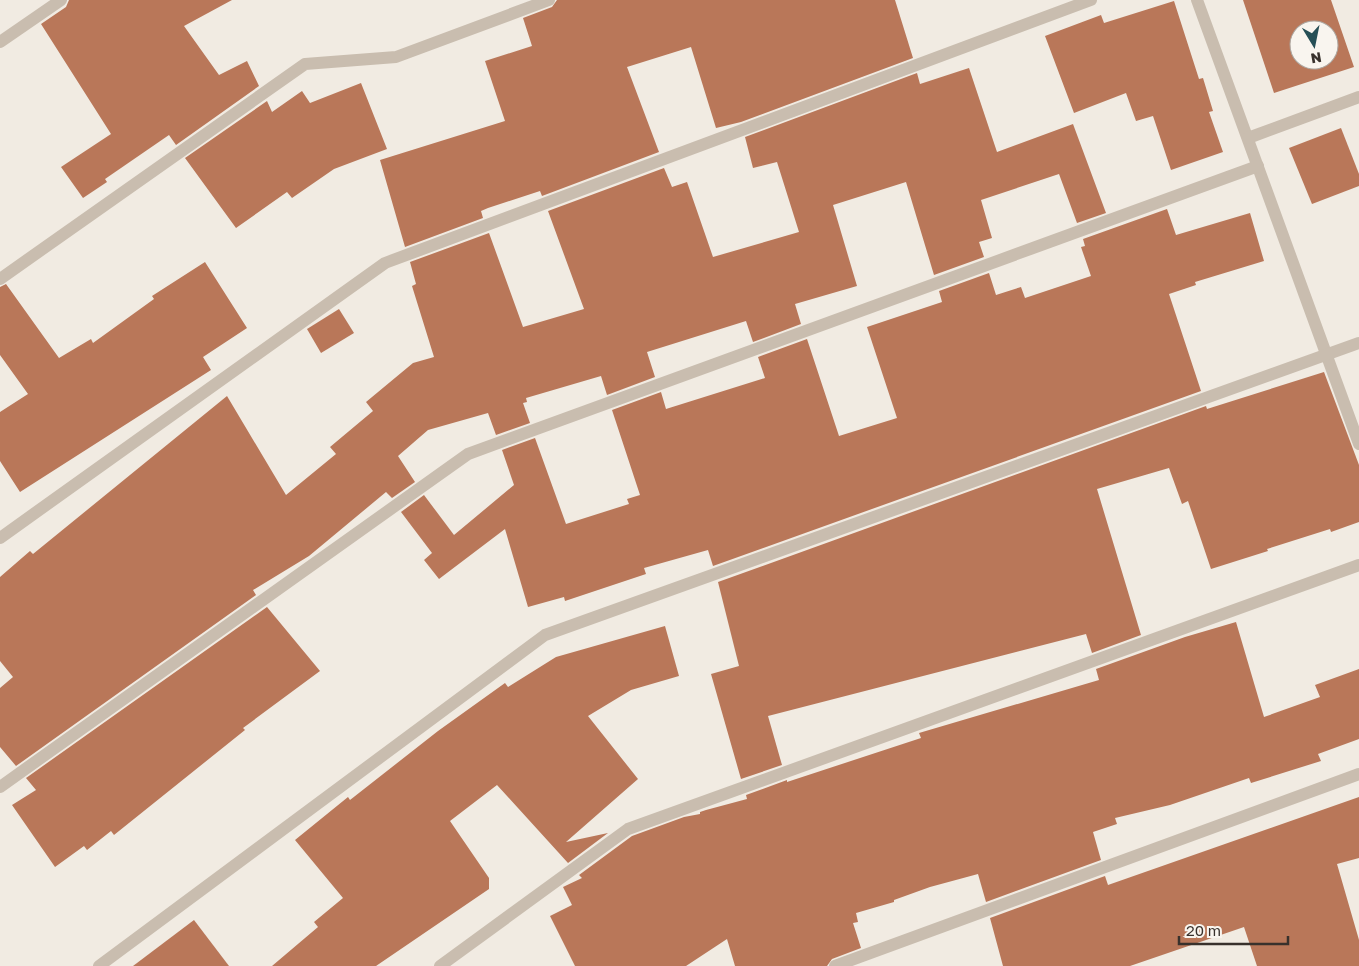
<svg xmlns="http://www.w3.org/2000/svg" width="1359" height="966" viewBox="0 0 1359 966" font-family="'Golos Text',sans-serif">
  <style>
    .building { fill: #b97759; fill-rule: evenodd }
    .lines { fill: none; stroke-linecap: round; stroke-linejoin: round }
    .minor { stroke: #c9bdaf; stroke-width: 12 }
  </style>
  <rect width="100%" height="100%" fill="#f1ebe2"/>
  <!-- building -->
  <g class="building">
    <path d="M69 0H232L184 26 219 75 247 61 259 86 176 145 169 135 105 179 107 182 83 198 61 167 111 134 41 24 66 7Z"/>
    <path d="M557 0H895L913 58 741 122 716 128 691 47 627 67 659 152 542 196 540 191 488 208 481 211 483 218 405 247 380 160 505 121 485 61 532 46 523 18 552 7Z"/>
    <path d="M1243 0H1331L1354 67 1274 93ZM1299 30H1329V60H1299Z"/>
    <path d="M1174 1 1199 79 1203 78 1213 111 1209 112 1223 152 1171 170 1153 116 1136 121 1126 93 1074 113 1045 36 1101 15 1104 23Z"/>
    <path d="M969 68 997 152 1073 124 1106 213 1077 223 1059 174 981 200 992 238 979 242 984 257 934 275 906 182 833 205 857 286 795 304 801 324 753 342 746 321 647 352 655 377 607 395 601 376 526 398 527 402 523 403 530 423 496 435 488 413 428 430 398 456 415 482 392 498 386 492 309 556 253 590 256 595 16 766 0 747V688L13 677 0 661V577L30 551 33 554 227 396 286 495 336 454 330 447 373 411 366 402 413 363 434 357 412 286 416 284 410 262 489 233 523 327 584 309 548 211 664 168 672 187 687 182 713 257 799 232 777 162 753 168 745 137 917 73 920 84Z"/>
    <path d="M361 83 387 149 334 169 292 198 287 192 236 228 185 158 267 101 272 112 302 91 310 103Z"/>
    <path d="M1341 128 1359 174V186L1312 204 1289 148Z"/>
    <path d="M1167 209 1176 235 1250 213 1264 261 1195 282 1196 285 1169 294 1201 391 713 566 708 550 644 568 646 574 565 601 564 597 528 607 505 529 439 579 424 560 432 553 401 512 424 495 454 535 514 485 502 450 535 438 566 524 629 504 627 499 640 495 612 410 661 392 666 409 765 378 758 357 807 339 839 436 897 418 867 327 942 302 939 291 989 273 996 295 1021 287 1025 298 1091 276 1081 247 1085 246 1083 239Z"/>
    <path d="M205 262 247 328 203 357 211 370 20 492 0 461V412L28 394 0 355V287L6 284 59 358 91 339 93 343 154 299 152 296Z"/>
    <path d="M339 309 354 333 321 353 307 329Z"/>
    <path d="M1324 372 1359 465V522L1331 532 1330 529 1267 549 1268 551 1211 569 1188 501 1182 504 1169 468 1097 489 1141 635 1092 653 1086 634 768 716 782 765 741 779 711 674 739 666 718 582 1206 406 1207 409Z"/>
    <path d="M267 607 320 671 243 728 245 730 114 835 111 831 87 850 84 846 55 867 12 805 36 790 26 778Z"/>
    <path d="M1236 622 1264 717 1320 697 1315 685 1359 669V739L1318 754 1321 761 1251 783 1249 778 1170 805 1115 818 1117 824 1093 832 1101 860 986 902 978 874 930 887 894 900V902L856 913 858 922 853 923 861 948 832 959 827 966H735L727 939 686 966H575L550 916 572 905 563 887 582 878 579 875 632 836 684 817 700 814V812L706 810 747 799 746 795 787 780V782L921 738 919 733 1099 680 1096 669 1185 637Z"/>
    <path d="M665 626 679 676 631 690 588 716 638 779 566 842 608 833 568 863 497 785 450 821 489 878V889L376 966H272L318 927 314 922 343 898 295 840 348 797 350 800 438 731 505 683 508 687 556 657Z"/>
    <path d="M1359 797V858L1337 864 1359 940V966H1257L1244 927 1130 966H1003L990 918 1105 876 1108 885Z"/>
    <path d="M194 920 229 966H133Z"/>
  </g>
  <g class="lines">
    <!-- minor -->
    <g class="minor">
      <path d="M1197 0 1359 444"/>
      <path d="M0 42 61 0"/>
      <path d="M1248 138 1359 97"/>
      <path d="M0 279 305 64 396 57 549 0"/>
      <path d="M0 538 385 263 1091 0"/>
      <path d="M0 787 468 454 1258 166"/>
      <path d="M99 966 545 635 1359 343"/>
      <path d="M440 966 628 829 1359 565"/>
      <path d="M835 966 1359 774"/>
    </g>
  </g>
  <!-- north arrow -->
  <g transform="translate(1314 45) rotate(170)"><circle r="24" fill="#f9f5ef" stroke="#aca7a1"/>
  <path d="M0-4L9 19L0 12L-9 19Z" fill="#264f56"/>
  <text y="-8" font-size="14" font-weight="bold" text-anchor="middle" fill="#38312c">N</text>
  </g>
  <!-- scale -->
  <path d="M1179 936v8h109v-8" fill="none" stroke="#38312c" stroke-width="2.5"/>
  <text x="1186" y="936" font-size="15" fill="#38312c" stroke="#f9f5ef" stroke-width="4" paint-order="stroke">20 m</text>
</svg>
